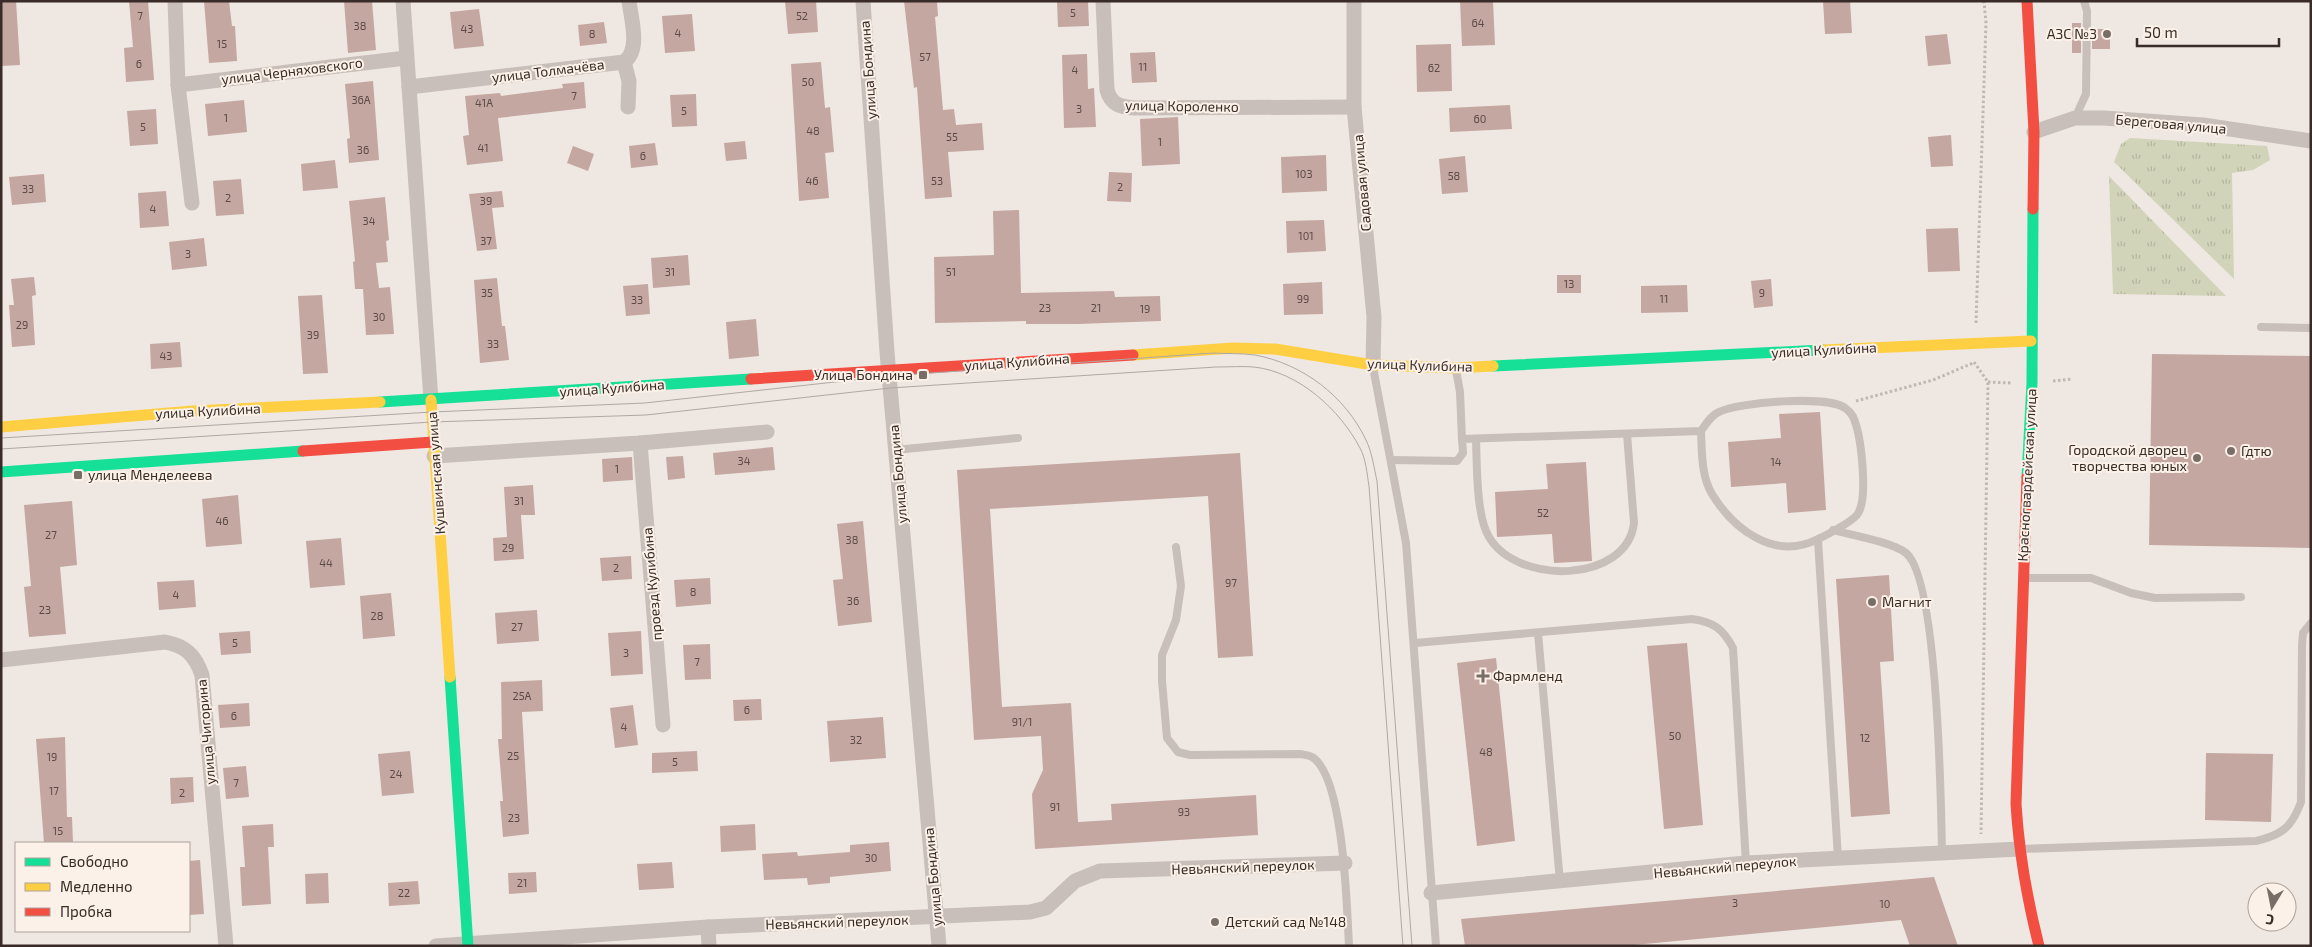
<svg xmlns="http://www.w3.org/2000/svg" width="2312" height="947" viewBox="0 0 2312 947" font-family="'Exo 2',sans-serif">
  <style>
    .grass { fill: url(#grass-tufts) }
    .building { fill: #c4a7a1 }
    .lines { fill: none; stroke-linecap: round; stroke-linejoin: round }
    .path { stroke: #c1b7b2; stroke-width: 3; stroke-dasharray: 2.5 2.5; stroke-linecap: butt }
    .lane { stroke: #c8bfba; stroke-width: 8 }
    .street { stroke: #c8bfba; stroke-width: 15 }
    .fast { stroke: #16e098; stroke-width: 11 }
    .slow { stroke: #ffcf43; stroke-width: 11 }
    .jam { stroke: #f24e42; stroke-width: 11 }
    .tram { stroke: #afa8a4; stroke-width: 1 }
    .poi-dot { fill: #796d68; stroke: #fbf1e8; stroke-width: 2 }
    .labels { text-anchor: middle; stroke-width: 4; stroke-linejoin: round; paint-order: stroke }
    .number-label { font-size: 11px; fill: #5c4a46 }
    .poi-label { font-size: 14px; fill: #392b27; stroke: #fbf1e8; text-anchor: start }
    .street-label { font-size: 14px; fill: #392b27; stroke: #fbf1e8 }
  </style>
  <defs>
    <pattern id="grass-tufts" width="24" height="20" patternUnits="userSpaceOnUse" patternTransform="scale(1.25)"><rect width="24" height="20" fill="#d2d4b9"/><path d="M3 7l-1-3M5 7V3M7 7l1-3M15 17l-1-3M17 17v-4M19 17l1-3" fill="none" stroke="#b5b69f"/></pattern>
  </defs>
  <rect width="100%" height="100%" fill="#efe7e1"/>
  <!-- grass -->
  <g class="grass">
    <path d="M2130 138 2267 146 2270 160 2253 170 2232 173 2234 279 2114 162 2121 144Z"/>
    <path d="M2109 176 2226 296 2113 294Z"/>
  </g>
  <!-- building -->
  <g class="building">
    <path d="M1 1H16L20 65 1 66Z"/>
    <path d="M129 1H148L154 80 126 82 124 48 133 47Z"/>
    <path d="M204 1H229L232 26H235L237 61 209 63Z"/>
    <path d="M344 1H372L376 50 348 53Z"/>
    <path d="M785 1H816L818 32 788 34Z"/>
    <path d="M904 1H937L938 16 935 17 943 110 954 109 956 125 982 123 984 150 948 152 952 197 925 199 917 87 914 88Z"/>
    <path d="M1057 1H1088L1089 26 1058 27Z"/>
    <path d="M1460 1H1493L1495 45 1462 46Z"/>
    <path d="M1823 1H1850L1852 33 1825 34Z"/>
    <path d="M479 9 484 46 454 49 450 12Z"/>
    <path d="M692 14 695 51 665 53 662 16Z"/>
    <path d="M604 22 607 43 580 46 578 25Z"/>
    <rect x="2072" y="23" width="9" height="30"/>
    <rect x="2092" y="29" width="18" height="20"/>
    <path d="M1947 34 1951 64 1928 66 1925 36Z"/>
    <path d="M1451 44 1452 91 1417 92 1416 45Z"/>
    <path d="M1155 52 1157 82 1132 83 1130 53Z"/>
    <path d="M1087 54 1088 89 1094 88 1096 127 1064 128 1062 55Z"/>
    <path d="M821 62 825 108 830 107 834 152 825 153 829 198 799 201 791 64Z"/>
    <path d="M373 81 379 160 349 163 347 139 350 138 345 84Z"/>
    <path d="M584 82 586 108 498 118 503 161 467 165 463 136 469 135 465 96 500 93 501 96 563 88 562 84Z"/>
    <path d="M696 94 697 126 672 127 670 95Z"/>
    <path d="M244 100 247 132 208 136 205 104Z"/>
    <path d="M1510 105 1512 129 1450 132 1449 108Z"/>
    <path d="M156 109 158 144 130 146 127 111Z"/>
    <path d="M1178 117 1180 164 1142 166 1140 119Z"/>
    <path d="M1951 135 1953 166 1931 167 1928 137Z"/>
    <path d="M745 141 747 159 726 161 724 143Z"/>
    <path d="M655 143 658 165 631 168 629 146Z"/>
    <path d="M573 146 594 154 588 171 567 163Z"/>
    <path d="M1326 155 1327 191 1282 193 1281 157Z"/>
    <path d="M1465 156 1468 192 1442 194 1439 159Z"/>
    <path d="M335 160 338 188 303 191 301 164Z"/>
    <path d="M1109 172 1132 173 1131 202 1107 201Z"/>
    <path d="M44 174 46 202 12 205 9 177Z"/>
    <path d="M241 179 244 214 216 216 213 181Z"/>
    <path d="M166 191 169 226 140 228 138 193Z"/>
    <path d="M502 191 504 207 492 208 497 249 477 251 469 194Z"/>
    <path d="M385 197 389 240 386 241 388 262 376 263 379 288 390 287 394 334 366 335 363 289H355L353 262 355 261 349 201Z"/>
    <path d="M1019 210 1021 293 1114 291 1115 297 1160 296 1161 321 1077 324H1026V321L935 323 934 257 994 255 993 211Z"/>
    <path d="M1324 220 1326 251 1287 253 1286 221Z"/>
    <path d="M1958 228 1960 271 1928 272 1926 229Z"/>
    <path d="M204 238 207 266 172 270 169 242Z"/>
    <path d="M688 255 690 285 653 288 651 258Z"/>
    <rect x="1557" y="275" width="24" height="18"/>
    <path d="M34 277 36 295 32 296 35 345 12 347 9 305H14L11 279Z"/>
    <path d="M497 278 502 326H505L509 360 480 363 474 280Z"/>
    <path d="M1771 279 1773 306 1754 308 1751 281Z"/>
    <path d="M1322 282 1323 314 1284 315 1283 284Z"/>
    <path d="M648 284 650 314 626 316 623 286Z"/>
    <path d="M1687 285 1688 312 1641 313V286Z"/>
    <path d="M322 295 328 373 303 374 298 296Z"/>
    <path d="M756 319 759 356 729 359 726 322Z"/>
    <path d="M180 342 182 367 151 369 150 344Z"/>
    <path d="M2152 354 2311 356V548L2149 545Z"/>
    <path d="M1820 412 1826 510 1788 513 1786 483 1731 487 1728 442 1781 438 1779 414Z"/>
    <path d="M773 447 775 470 715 475 713 453Z"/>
    <path d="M1240 453 1253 656 1218 658 1208 496 990 509 1002 707 1071 703 1078 822 1112 820 1111 804 1256 795 1258 835 1035 849 1032 794 1043 770 1041 736 974 740 957 470Z"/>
    <path d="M683 456 685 478 668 480 666 457Z"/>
    <path d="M632 457 633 480 603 482 602 459Z"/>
    <path d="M1586 462 1592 561 1554 563 1552 534 1497 537 1495 492 1548 489 1546 464Z"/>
    <path d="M533 485 535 515H521L524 559 494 561 493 538 507 537 504 487Z"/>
    <path d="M238 495 242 544 206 547 202 499Z"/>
    <path d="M72 501 77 565 60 567 66 634 29 637 24 587 31 586 24 505Z"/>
    <path d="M863 521 872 622 838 626 833 580 843 579 837 524Z"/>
    <path d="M341 538 345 585 310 588 306 541Z"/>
    <path d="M631 556 632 579 602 581 600 558Z"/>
    <path d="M1889 575 1894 661 1880 662 1890 814 1851 817 1836 579Z"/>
    <path d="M710 578 711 604 676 607 674 580Z"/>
    <path d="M194 580 196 607 159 610 157 582Z"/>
    <path d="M391 593 395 636 363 639 360 596Z"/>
    <path d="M537 610 539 641 497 644 495 613Z"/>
    <path d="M250 631 251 653 221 655 219 633Z"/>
    <path d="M641 631 643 674 611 676 608 633Z"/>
    <path d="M1687 643 1703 825 1664 829 1647 646Z"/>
    <path d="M710 644 711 679 685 680 683 645Z"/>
    <path d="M1496 658 1515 841 1477 846 1457 663Z"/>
    <path d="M542 680 543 711 522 712 529 834 503 837 500 801H503L498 739H502L501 682Z"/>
    <path d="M761 699 762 720 734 721 733 700Z"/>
    <path d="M249 703 250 726 220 728 218 705Z"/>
    <path d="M633 705 638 745 615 748 610 708Z"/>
    <path d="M883 717 886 758 830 762 827 721Z"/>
    <path d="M65 737 67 817H72L73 843H44L36 739Z"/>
    <path d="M410 751 414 793 382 796 378 754Z"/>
    <path d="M697 751 698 771 652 773V753Z"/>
    <path d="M2206 753 2273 754 2271 822 2205 820Z"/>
    <path d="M246 766 249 797 226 799 223 768Z"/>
    <path d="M193 777 194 802 171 804 170 778Z"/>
    <path d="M273 824 274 847H268L271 904 242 906 240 867H245L242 826Z"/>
    <path d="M755 824 756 850 721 852 720 826Z"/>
    <path d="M889 842 891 871 830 877V883L808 885 807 878 764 880 762 854 797 852 798 856 850 852V845Z"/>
    <path d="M200 860 204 914 189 915V861Z"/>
    <path d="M672 862 674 888 639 890 637 864Z"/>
    <path d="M536 872 537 892 509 894 508 873Z"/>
    <path d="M328 873 329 903 306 904 305 874Z"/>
    <path d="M1934 877 1958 946H1910L1901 920 1623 946H1465L1461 919Z"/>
    <path d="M418 881 420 904 389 906 388 883Z"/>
  </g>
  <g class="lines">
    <!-- path -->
    <g class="path">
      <path d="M1976 323 1986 23 1984 1"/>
      <path d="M1974 362 1988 382 1981 834"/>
      <path d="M2053 381 2072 379"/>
      <path d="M1988 382 2011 383"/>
      <path d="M1856 401 1933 380 1973 363"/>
    </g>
    <!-- lane -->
    <g class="lane">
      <path d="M2075 118 2086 94 2087 11 2084 1"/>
      <path d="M2261 327 2311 328"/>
      <path d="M1373 367 1406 543 1436 946"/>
      <path d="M1456 370 1460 392 1462 439"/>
      <path d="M1476 439C1477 464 1476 516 1489 537 1518 586 1627 583 1634 523L1627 434"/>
      <path d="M895 450 1018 438"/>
      <path d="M1391 460 1457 461 1463 453 1462 439 1701 431C1702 451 1701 476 1712 494 1734 530 1775 561 1818 539 1827 535 1851 522 1857 515 1869 500 1861 436 1854 419 1853 415 1848 410 1845 408 1828 395 1738 402 1719 412 1711 415 1706 424 1701 431"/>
      <path d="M1833 530C1851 535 1892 542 1906 553 1938 579 1941 803 1942 852"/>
      <path d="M1818 540 1838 858"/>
      <path d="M1176 547 1181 586 1176 620 1162 655V681L1167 738 1178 752 1190 755 1301 754C1304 755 1309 755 1312 757 1344 776 1347 910 1349 946"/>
      <path d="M2024 578H2091L2131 593 2155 598 2241 597"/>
      <path d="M1538 633 1560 882"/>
      <path d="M1415 643 1692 619C1714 622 1723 629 1733 648L1746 863"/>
      <path d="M2021 849 2256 841C2282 835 2292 827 2301 802L2302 645 2303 633 2311 623"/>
    </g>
    <!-- street -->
    <g class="street">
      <path d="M175 1 178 85 192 203"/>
      <path d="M403 1 431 400"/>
      <path d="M863 1 887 352 939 946"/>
      <path d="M1103 1 1107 90C1111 105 1121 107 1135 108L1354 107"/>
      <path d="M1354 1V107L1374 317 1373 365"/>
      <path d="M624 62 629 81 628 107"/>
      <path d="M178 85 406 58"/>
      <path d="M409 87 624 62C641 50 631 19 629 1"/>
      <path d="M2034 132 2075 118H2104L2203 125 2311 141"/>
      <path d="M640 443 663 725"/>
      <path d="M434 456 640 443 767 432"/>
      <path d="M1 660 165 642C186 646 195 655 202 675L226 946"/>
      <path d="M1431 893 1746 863 2019 849"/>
      <path d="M708 927 709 946"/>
      <path d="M436 946 708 927 1030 912 1046 908 1075 881 1100 871 1345 863"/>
    </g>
    <!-- fast -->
    <g class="fast">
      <path d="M1493 366 1823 350"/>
      <path d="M380 402 751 379"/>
      <path d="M1 472 303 451"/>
      <path d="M2027 477 2032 383 2033 209"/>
      <path d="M450 677 468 946"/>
    </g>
    <!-- slow -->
    <g class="slow">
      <path d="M1823 350 2031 341"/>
      <path d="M1133 355 1233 348 1275 349 1373 365 1456 368 1493 366"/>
      <path d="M431 400 450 677"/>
      <path d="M1 427 193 411 380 402"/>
    </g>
    <!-- jam -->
    <g class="jam">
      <path d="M2027 1 2034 132 2033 209"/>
      <path d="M751 379 1133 355"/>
      <path d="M303 451 433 442"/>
      <path d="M2027 477 2016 804C2019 853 2027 899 2039 946"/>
    </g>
    <!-- tram -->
    <g class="tram">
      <path d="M1 438 432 412 645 403 889 376 1213 353C1226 354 1241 353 1255 355 1303 364 1345 396 1366 440 1372 452 1374 468 1377 481L1412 946"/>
      <path d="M1 449 432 422 646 415 890 388 1216 367C1229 367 1242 366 1254 367 1299 372 1340 410 1360 448 1366 459 1367 474 1369 486L1403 946"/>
    </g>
  </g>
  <!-- markers -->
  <g class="poi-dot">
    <circle cx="2107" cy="34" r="5"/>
    <rect x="918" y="370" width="10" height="10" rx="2.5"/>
    <circle cx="2231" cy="451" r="5"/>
    <circle cx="2197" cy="458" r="5"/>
    <rect x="73" y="470" width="10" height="10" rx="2.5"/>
    <circle cx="1872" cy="602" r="5"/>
    <path d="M1480.5 668.5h5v5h5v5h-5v5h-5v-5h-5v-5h5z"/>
    <circle cx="1215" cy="922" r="5"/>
  </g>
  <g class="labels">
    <!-- number labels -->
    <g class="number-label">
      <text x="1073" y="17">5</text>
      <text x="140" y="20">7</text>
      <text x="802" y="20">52</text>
      <text x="1478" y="27">64</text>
      <text x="360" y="30">38</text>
      <text x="467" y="33">43</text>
      <text x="678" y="37">4</text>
      <text x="592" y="38">8</text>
      <text x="222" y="48">15</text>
      <text x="925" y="61">57</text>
      <text x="139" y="68">6</text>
      <text x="1143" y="71">11</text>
      <text x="1434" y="72">62</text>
      <text x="1075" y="74">4</text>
      <text x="808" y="86">50</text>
      <text x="574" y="100">7</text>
      <text x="361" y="104">36А</text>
      <text x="484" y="107">41А</text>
      <text x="1079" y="113">3</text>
      <text x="684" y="115">5</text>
      <text x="226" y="122">1</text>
      <text x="1480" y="123">60</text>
      <text x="143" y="131">5</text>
      <text x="813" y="135">48</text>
      <text x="952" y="141">55</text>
      <text x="1160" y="146">1</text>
      <text x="483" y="152">41</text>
      <text x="363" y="154">36</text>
      <text x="643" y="160">6</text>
      <text x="1304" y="178">103</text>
      <text x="1454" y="180">58</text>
      <text x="812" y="185">46</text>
      <text x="937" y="185">53</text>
      <text x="1120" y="191">2</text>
      <text x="28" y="193">33</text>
      <text x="228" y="202">2</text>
      <text x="486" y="205">39</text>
      <text x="153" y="213">4</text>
      <text x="369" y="225">34</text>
      <text x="1306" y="240">101</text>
      <text x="486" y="245">37</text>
      <text x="188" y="258">3</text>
      <text x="670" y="276">31</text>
      <text x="951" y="276">51</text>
      <text x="1569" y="288">13</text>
      <text x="487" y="297">35</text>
      <text x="1762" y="297">9</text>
      <text x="1303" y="303">99</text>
      <text x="1664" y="303">11</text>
      <text x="637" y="304">33</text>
      <text x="1045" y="312">23</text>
      <text x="1096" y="312">21</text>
      <text x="1145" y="313">19</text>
      <text x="379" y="321">30</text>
      <text x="22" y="329">29</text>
      <text x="313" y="339">39</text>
      <text x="493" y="348">33</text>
      <text x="166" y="360">43</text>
      <text x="744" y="465">34</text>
      <text x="1776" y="466">14</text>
      <text x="617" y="473">1</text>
      <text x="519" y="505">31</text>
      <text x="1543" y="517">52</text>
      <text x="222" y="525">46</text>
      <text x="51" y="539">27</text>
      <text x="852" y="544">38</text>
      <text x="508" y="552">29</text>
      <text x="326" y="567">44</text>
      <text x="616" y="572">2</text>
      <text x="1231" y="587">97</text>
      <text x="693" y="596">8</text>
      <text x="176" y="599">4</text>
      <text x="853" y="605">36</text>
      <text x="45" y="614">23</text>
      <text x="377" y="620">28</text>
      <text x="517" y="631">27</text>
      <text x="235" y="647">5</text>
      <text x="626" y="657">3</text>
      <text x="697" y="666">7</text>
      <text x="522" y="700">25А</text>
      <text x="747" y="714">6</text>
      <text x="234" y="720">6</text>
      <text x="1022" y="726">91/1</text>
      <text x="624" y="731">4</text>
      <text x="1675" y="740">50</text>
      <text x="1865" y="742">12</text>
      <text x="856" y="744">32</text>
      <text x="1486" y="756">48</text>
      <text x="513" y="760">25</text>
      <text x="52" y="761">19</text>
      <text x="675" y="766">5</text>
      <text x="396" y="778">24</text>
      <text x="236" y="787">7</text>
      <text x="54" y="795">17</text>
      <text x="182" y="797">2</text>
      <text x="1055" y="811">91</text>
      <text x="1184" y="816">93</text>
      <text x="514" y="822">23</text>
      <text x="58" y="835">15</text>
      <text x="871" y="862">30</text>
      <text x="522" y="887">21</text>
      <text x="404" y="897">22</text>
      <text x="1735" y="907">3</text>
      <text x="1885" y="908">10</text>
    </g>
    <!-- poi labels -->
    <g class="poi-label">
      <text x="2097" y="39" text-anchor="end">АЗС №3</text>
      <text x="913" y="380" text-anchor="end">Улица Бондина</text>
      <text x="2187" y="455" text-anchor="end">Городской дворец<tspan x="2187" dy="16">творчества юных</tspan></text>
      <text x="2241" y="456">Гдтю</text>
      <text x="88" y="480">улица Менделеева</text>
      <text x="1882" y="607">Магнит</text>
      <text x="1493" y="681">Фармленд</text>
      <text x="1225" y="927">Детский сад №148</text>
    </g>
    <!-- street labels -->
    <g class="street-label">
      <text transform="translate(868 70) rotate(-94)" y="5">улица Бондина</text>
      <text transform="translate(292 71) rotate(-7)" y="5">улица Черняховского</text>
      <text transform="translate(548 71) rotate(-7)" y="5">улица Толмачёва</text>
      <text transform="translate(1182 106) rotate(1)" y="5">улица Короленко</text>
      <text transform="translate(2171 124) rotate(5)" y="5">Береговая улица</text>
      <text transform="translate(1362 183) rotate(-95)" y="5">Садовая улица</text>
      <text transform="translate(1824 350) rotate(-3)" y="5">улица Кулибина</text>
      <text transform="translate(1017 362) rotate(-4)" y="5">улица Кулибина</text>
      <text transform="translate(1420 365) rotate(2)" y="5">улица Кулибина</text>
      <text transform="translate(612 388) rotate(-4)" y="5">улица Кулибина</text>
      <text transform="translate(208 411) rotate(-3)" y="5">улица Кулибина</text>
      <text transform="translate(436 473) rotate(-94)" y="5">Кушвинская улица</text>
      <text transform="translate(898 474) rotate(-95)" y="5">улица Бондина</text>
      <text transform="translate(2027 475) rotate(-87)" y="5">Красногвардейская улица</text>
      <text transform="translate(652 584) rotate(-95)" y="5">проезд Кулибина</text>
      <text transform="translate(206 732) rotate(-95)" y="5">улица Чигорина</text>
      <text transform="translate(1243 867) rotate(-2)" y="5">Невьянский переулок</text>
      <text transform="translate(1725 867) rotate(-5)" y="5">Невьянский переулок</text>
      <text transform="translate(933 877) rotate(-95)" y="5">улица Бондина</text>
      <text transform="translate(837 922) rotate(-2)" y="5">Невьянский переулок</text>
    </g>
  </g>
  <!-- border -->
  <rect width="2312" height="947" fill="none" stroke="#392b27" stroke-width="5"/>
  <!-- legend -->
  <rect x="15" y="842" width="175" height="90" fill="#fbf1e8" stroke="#ada29b"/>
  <rect x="25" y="858" width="25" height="8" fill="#16e098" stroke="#ada29b"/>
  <text x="60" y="867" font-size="15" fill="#392b27">Свободно</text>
  <rect x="25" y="883" width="25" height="8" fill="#ffcf43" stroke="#ada29b"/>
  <text x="60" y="892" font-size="15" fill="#392b27">Медленно</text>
  <rect x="25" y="908" width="25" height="8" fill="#f24e42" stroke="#ada29b"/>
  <text x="60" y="917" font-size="15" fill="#392b27">Пробка</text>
  <!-- north arrow -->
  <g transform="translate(2272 907) rotate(190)"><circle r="24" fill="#fbf1e8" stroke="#ada29b"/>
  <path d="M0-4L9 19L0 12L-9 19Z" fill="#796d68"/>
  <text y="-8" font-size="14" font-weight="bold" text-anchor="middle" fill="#392b27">С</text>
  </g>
  <!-- scale -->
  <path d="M2137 38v8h142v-8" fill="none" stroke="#392b27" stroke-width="2.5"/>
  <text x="2144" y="38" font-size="15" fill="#392b27" stroke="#fbf1e8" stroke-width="4" paint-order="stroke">50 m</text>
</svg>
